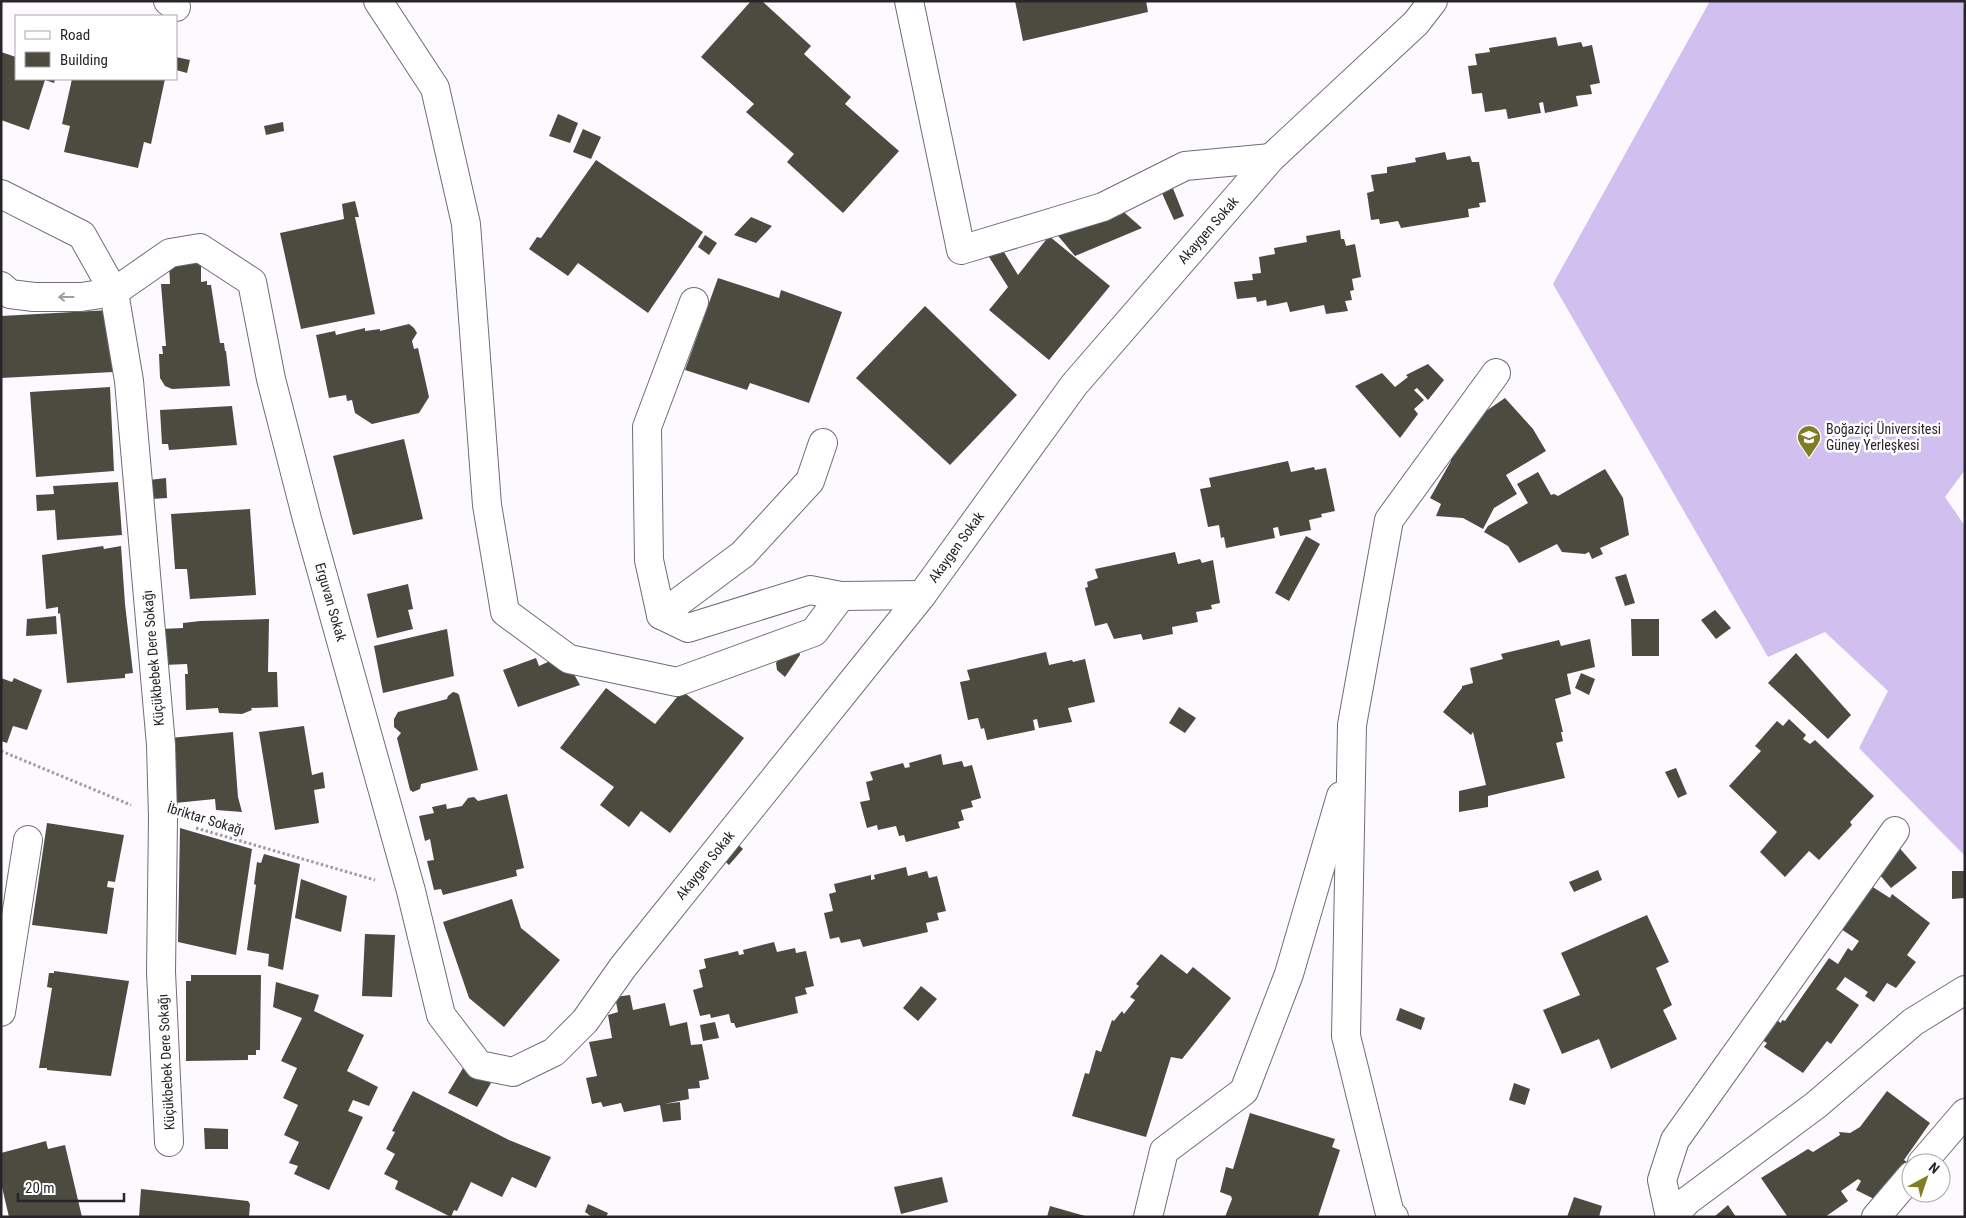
<svg xmlns="http://www.w3.org/2000/svg" width="1966" height="1218" viewBox="0 0 1966 1218" font-family="'Roboto Condensed',sans-serif">
  <style>
    .forest { fill: #d1bff0 }
    .building { fill: #4b4b40 }
    .lines { fill: none; stroke-linecap: round; stroke-linejoin: round }
    .street-casing { stroke: #706c77; stroke-width: 30 }
    .path { stroke: #9e9ca1; stroke-width: 3; stroke-dasharray: 2.5 2.5; stroke-linecap: butt }
    .street { stroke: #fff; stroke-width: 28 }
    .oneway { stroke: #9e9d9f }
    .labels { text-anchor: middle; stroke-width: 5; stroke-linejoin: round; paint-order: stroke }
    .street-label { font-size: 14px; fill: #27252a; stroke: #fff }
    .poi-label { font-size: 14px; fill: #27252a; stroke: #fff; text-anchor: start }
  </style>
  <rect width="100%" height="100%" fill="#fcfaff"/>
  <!-- forest -->
  <path class="forest" d="M1710 1H1963L1965 27V470L1945 497 1965 526V856L1859 748 1888 691 1825 632 1768 657 1553 284Z"/>
  <!-- building -->
  <g class="building">
    <path d="M751 1H762L811 46 804 54 851 97 845 104 899 151 843 213 787 162 794 154 746 112 754 104 701 57Z"/>
    <path d="M1015 1H1146L1148 12 1023 41Z"/>
    <path d="M1556 37 1558 46 1581 42 1583 47 1592 45 1600 83 1590 85 1592 94 1576 96 1578 106 1545 113 1543 102 1539 103 1541 113 1508 119 1506 109 1485 112 1482 93 1472 94 1468 66 1477 65 1475 54 1490 52 1489 48Z"/>
    <path d="M1 52 16 57V79H55L54 83 45 80 29 130 1 120Z"/>
    <path d="M176 57 190 60 187 73 176 70Z"/>
    <path d="M72 79H165L151 144 144 142 138 168 64 152 70 126 62 124Z"/>
    <path d="M558 114 578 123 570 143 549 136Z"/>
    <path d="M283 122 284 131 266 135 264 126Z"/>
    <path d="M583 129 601 137 591 159 573 152Z"/>
    <path d="M1445 152 1447 160 1470 156 1472 162H1479L1486 202 1479 203 1480 207 1468 209 1469 217 1401 228 1398 221 1380 224 1379 219 1371 220 1367 193 1374 191 1371 175 1387 173V167L1416 162 1415 158Z"/>
    <path d="M596 160 703 232 648 313 578 263 568 276 529 249 537 237 541 238Z"/>
    <path d="M1172 186 1184 216 1174 220 1161 191Z"/>
    <path d="M355 201 359 217H355L375 314 301 329 280 233 344 219 342 204Z"/>
    <path d="M1118 207 1142 228 1075 256 1054 231Z"/>
    <path d="M751 217 772 226 756 243 734 235Z"/>
    <path d="M1340 230 1341 239H1344L1346 246 1355 244 1361 277 1352 279 1354 290 1350 291 1352 300 1345 301 1348 311 1326 314 1324 305 1290 312 1287 302 1267 306 1266 300 1257 302 1256 297 1237 299 1234 282 1253 280 1252 274 1261 273 1259 257 1275 254 1274 248 1307 242 1306 236Z"/>
    <path d="M705 235 717 243 709 255 698 247Z"/>
    <path d="M1049 236 1110 286 1049 360 989 310 1008 287 984 249 999 244 1018 275Z"/>
    <path d="M195 255 194 263H201V282L207 281V285H211L220 343H224L225 351H226L230 386 172 389 165 386 160 378 159 354H163L162 346H166L161 284H170L169 263Z"/>
    <path d="M718 278 779 298 781 290 842 312 809 403 750 383 747 390 685 370Z"/>
    <path d="M925 306 1017 395 950 465 856 378Z"/>
    <path d="M110 310 113 372 1 378V316Z"/>
    <path d="M409 324 414 328 417 333 412 341 414 349 418 348 429 397 419 413 372 424 355 413 352 400 347 401 346 395 329 398 316 335 335 331 336 335 365 328V331L380 329V331Z"/>
    <path d="M1428 364 1444 380 1428 400 1417 388 1414 390 1424 400 1414 409 1418 414 1400 438 1355 386 1382 373 1395 387 1408 377 1406 375Z"/>
    <path d="M110 387 114 471 36 477 30 392Z"/>
    <path d="M1505 398 1533 429 1546 451 1506 475 1517 494 1494 508 1483 529 1463 518 1436 516 1441 504 1430 498 1451 461 1447 453 1472 423 1486 411Z"/>
    <path d="M232 406 237 445 169 450 168 444H162L160 410Z"/>
    <path d="M404 439 423 519 353 535 333 456Z"/>
    <path d="M1288 461 1291 472 1314 467 1315 470 1326 468 1335 511 1321 514 1322 517 1309 520 1311 530 1280 536 1278 527 1273 528 1275 538 1226 548 1224 537 1221 538 1219 525 1208 527 1200 489 1211 487 1209 478Z"/>
    <path d="M1605 469 1623 498 1629 535 1600 548 1603 554 1592 559 1589 552 1585 554 1562 552 1557 544 1519 563 1508 546 1484 532 1488 526 1528 503 1517 484 1538 472 1551 495 1554 494 1558 496Z"/>
    <path d="M166 478 167 498 151 499 149 480Z"/>
    <path d="M118 482 122 535 57 540 55 510 37 511 36 495 54 494 53 486Z"/>
    <path d="M250 509 256 595 190 599 187 569H175L171 514Z"/>
    <path d="M1306 536 1320 544 1289 601 1275 593Z"/>
    <path d="M103 546 104 549 121 546 125 604 133 673 125 674V678L67 683 60 613 58 614V607L46 609 42 555Z"/>
    <path d="M1175 552 1178 564 1200 559 1202 563 1213 560 1220 603 1211 605 1212 609 1196 612 1198 622 1172 627 1173 634 1143 640 1141 634 1114 639 1107 623 1095 626 1085 588 1088 587 1087 582 1098 578 1095 569Z"/>
    <path d="M1626 574 1635 603 1625 606 1615 577Z"/>
    <path d="M408 584 413 609 408 610 413 629 377 638 367 594Z"/>
    <path d="M1715 610 1731 628 1716 639 1701 620Z"/>
    <path d="M56 616 57 634 26 636 27 619Z"/>
    <path d="M269 619 268 672H277L278 707 251 708 252 710 242 714 219 713 218 708 186 710 185 674H188L187 664 163 665 161 629 183 628V623L200 621Z"/>
    <path d="M1631 619H1659V656H1632Z"/>
    <path d="M447 629 454 676 383 693 374 646Z"/>
    <path d="M1590 639 1595 667 1567 674 1571 694 1555 699 1563 732H1561L1563 741 1556 743 1565 778 1488 796V807L1459 812V791L1486 785 1473 732 1471 735 1443 712 1462 688V686L1473 683 1470 668 1503 659 1501 654 1559 640 1561 646Z"/>
    <path d="M799 650 800 655 785 677 777 670 776 663 780 657Z"/>
    <path d="M1046 652 1049 665 1072 660 1073 662 1085 659 1095 702 1068 708 1072 722 1039 728 1037 719 1033 720 1035 730 987 740 984 728 981 729 978 718 968 720 960 682 970 680 967 670Z"/>
    <path d="M1796 653 1851 715 1828 739 1768 683Z"/>
    <path d="M561 656H564L580 685 518 707 503 670 536 658 539 666Z"/>
    <path d="M1581 673 1595 679 1589 695 1575 688Z"/>
    <path d="M1 678 12 682 14 678 42 690 27 730 13 726 7 743 1 741Z"/>
    <path d="M606 688 655 724 682 691 744 738 670 833 641 811 629 827 600 805 614 787 560 748Z"/>
    <path d="M453 692 457 693 459 695 478 770 421 784 420 789 413 792 410 790 397 738 401 733 394 727V719L398 712 447 699 448 696Z"/>
    <path d="M1179 707 1196 718 1185 733 1169 723Z"/>
    <path d="M1789 719 1806 735 1803 739 1810 744 1815 740 1874 796 1850 822 1852 825 1819 860 1809 851 1785 877 1760 852 1777 832 1729 786 1761 751 1755 746 1777 721 1783 726Z"/>
    <path d="M304 726 312 775 323 772 325 788 314 790 319 823 275 830 259 732Z"/>
    <path d="M233 732 238 797 242 812 216 810 215 799 175 803 170 738Z"/>
    <path d="M941 754 943 765 962 761 964 767 972 765 981 798 971 801 973 807 961 810 964 820 958 822 960 828 906 842 904 835 899 836 896 826 878 830 877 825 867 828 860 802 870 800 866 782 873 780 870 772 903 763 905 768 910 767 909 763Z"/>
    <path d="M1676 768 1687 794 1678 798 1665 772Z"/>
    <path d="M507 794 524 868 516 870 517 876 443 895 441 889 434 890 427 861 434 860 430 839 425 841 419 816 434 813 432 807 446 804 447 809 462 806 468 798 474 797 478 801Z"/>
    <path d="M47 823 124 835 115 882 108 881 107 887 114 888 107 934 32 925Z"/>
    <path d="M180 828 252 849 236 955 178 942Z"/>
    <path d="M731 838 743 849 729 865 717 854Z"/>
    <path d="M1896 844 1917 868 1891 888 1873 867Z"/>
    <path d="M264 854 300 864 283 970 268 966 269 954 247 950 256 885 254 884 257 862 261 863Z"/>
    <path d="M906 867 908 876 927 871 929 878 937 876 946 911 937 913 939 920 926 923 928 932 863 947 860 939 841 943 839 937 830 939 824 913 833 911 829 894 836 892 834 884 871 875V880L875 879 874 875Z"/>
    <path d="M1598 870 1602 880 1574 892 1569 882Z"/>
    <path d="M1952 871H1965V898L1952 899Z"/>
    <path d="M301 879 347 896 341 932 295 918Z"/>
    <path d="M1868 884 1890 898 1892 894 1930 923 1907 955 1916 962 1896 988 1887 983 1874 1002 1865 996 1868 992 1845 977 1836 989 1859 1005 1831 1044 1827 1041 1803 1073 1764 1047 1767 1043 1752 1034 1767 1014 1781 1023 1782 1020 1785 1021 1829 958 1838 964 1848 948 1852 951 1859 941 1838 927Z"/>
    <path d="M512 899 521 928 560 960 504 1027 469 998 443 922Z"/>
    <path d="M1647 915 1669 962 1656 968 1672 1005 1663 1010 1677 1039 1611 1069 1599 1039 1562 1054 1543 1010 1580 995 1561 953Z"/>
    <path d="M365 934 395 935 392 997 362 996Z"/>
    <path d="M774 942 777 952 795 948 796 953 806 951 814 986 805 988 807 994 795 997 798 1013 736 1028 734 1023H731L729 1014 711 1018 710 1014 700 1016 693 990 703 987 699 970 706 968 704 959 738 951 739 955 744 954 743 950Z"/>
    <path d="M1161 954 1187 974 1193 967 1231 998 1182 1059 1171 1057 1146 1137 1072 1116 1085 1073 1089 1074 1096 1050 1101 1052 1112 1020 1114 1021 1122 1011 1124 1014 1135 1000 1130 997 1139 986 1136 984Z"/>
    <path d="M54 971 129 981 111 1076 47 1070V1068H39L52 988 47 987 49 973H54Z"/>
    <path d="M191 975H261L260 1050H256V1055H248V1060L186 1061V981H191Z"/>
    <path d="M276 982 319 995 314 1011 364 1035 347 1071 378 1087 369 1106 353 1100 348 1111 363 1117 329 1190 294 1174 298 1166 289 1163 299 1142 284 1135 298 1105 283 1098 297 1068 281 1061 302 1018 273 1007Z"/>
    <path d="M921 986 937 999 918 1021 903 1008Z"/>
    <path d="M630 995 633 1010 665 1003 670 1026 687 1022 691 1045 702 1044 709 1079 699 1081 700 1088 688 1089 689 1099 664 1104 680 1102 681 1120 663 1122 660 1105 624 1112 621 1103 603 1107 601 1102 592 1104 586 1078 597 1076 589 1042 612 1038 608 1015 618 1012 615 997Z"/>
    <path d="M1400 1008 1425 1018 1421 1030 1396 1020Z"/>
    <path d="M715 1022 719 1038 703 1041 700 1025Z"/>
    <path d="M463 1068 491 1083 477 1107 448 1093Z"/>
    <path d="M1514 1083 1530 1089 1525 1105 1509 1100Z"/>
    <path d="M413 1091 509 1140 551 1157 536 1188 512 1177 502 1197 471 1182 457 1211 454 1210 451 1217 395 1189 398 1181 384 1174 395 1154 386 1149 395 1132 392 1131Z"/>
    <path d="M1887 1091 1930 1123 1904 1160 1907 1162 1876 1200 1856 1190 1861 1181 1858 1179 1841 1191 1848 1201 1825 1217H1786L1787 1216 1761 1178 1808 1149 1813 1152 1840 1135 1839 1132 1850 1133 1860 1127Z"/>
    <path d="M1250 1113 1335 1139 1332 1147 1340 1150 1318 1217H1225L1232 1199 1231 1196 1220 1192 1226 1167 1233 1169Z"/>
    <path d="M204 1128 228 1129V1149H205Z"/>
    <path d="M46 1141 48 1149 65 1145 82 1217H9L1 1183V1153Z"/>
    <path d="M942 1177 948 1202 901 1214 894 1187Z"/>
    <path d="M141 1189 248 1201 250 1204 249 1217H139Z"/>
    <path d="M1574 1197 1602 1206 1599 1217H1567Z"/>
    <path d="M588 1204 608 1213 606 1217H592L585 1212Z"/>
    <path d="M1728 1205 1736 1217H1714Z"/>
    <path d="M1050 1206 1085 1216V1217H1047Z"/>
  </g>
  <g class="lines">
    <!-- street casing -->
    <g class="street-casing">
      <g id="street">
        <path d="M168 1 176 7"/>
        <path d="M378 1 435 88 466 224 487 505 505 612 569 659 677 682 814 632 841 596"/>
        <path d="M909 1 961 250 1103 207 1185 166 1271 158"/>
        <path d="M1 194 82 235 114 292 129 381 161 745 163 818 161 972 169 1142"/>
        <path d="M1 286 10 294 34 297H81L114 292 170 253 200 248 252 282 271 379 307 519 411 891 441 1015 479 1065 513 1072 554 1052 585 1021 623 967 922 595 1074 385 1271 158 1416 23 1433 1"/>
        <path d="M694 302 647 427 649 560 661 615 688 628 810 590 841 596 922 595"/>
        <path d="M661 615 743 554 810 481 823 443"/>
        <path d="M1 1012 28 840"/>
        <path d="M1922 1163 1965 1113"/>
        <path d="M1148 1217 1164 1151 1244 1091 1289 974 1341 796"/>
        <path d="M1394 1217 1390 1214 1346 1036 1352 725 1389 520 1496 373"/>
        <path d="M1670 1217 1662 1180 1675 1140 1895 831"/>
        <path d="M1673 1217 1687 1201 1816 1105 1913 1022 1965 990"/>
        <path d="M1876 1217 1911 1176"/>
      </g>
    </g>
    <!-- path -->
    <g class="path">
      <path d="M1 751 131 805"/>
      <path d="M196 828 375 880"/>
    </g>
    <!-- street -->
    <use href="#street" class="street"/>
  </g>
  <!-- one-way arrows -->
  <defs><path id="oneway-shaft" d="M-6 0H5M1.5-3L5.5 0L1.5 3" fill="none" stroke-width="1.6" stroke-linecap="round" stroke-linejoin="round" transform="scale(1.25)"/></defs>
  <use class="oneway" href="#oneway-shaft" transform="translate(66 297) rotate(180)"/>
  <!-- icons -->
  <defs>
    <g id="university-pin" transform="scale(1.25)"><path d="M0 17L-7.5 6A9.5 9.5 0 1 1 7.5 6Z" fill="#807d24" stroke="#fff"/><path d="M0-5L7-2L0 1L-7-2ZM-4 1L0 2.5L4 1V4Q0 6-4 4Z" fill="#fff"/></g>
  </defs>
  <g fill-rule="evenodd">
    <use href="#university-pin" x="1809" y="437"/>
  </g>
  <g class="labels">
    <!-- street labels -->
    <g class="street-label">
      <text transform="translate(1208 230) rotate(-49)" y="5">Akaygen Sokak</text>
      <text transform="translate(956 547) rotate(-54)" y="5">Akaygen Sokak</text>
      <text transform="translate(331 602) rotate(74)" y="5">Erguvan Sokak</text>
      <text transform="translate(153 658) rotate(-95)" y="5">Küçükbebek Dere Sokağı</text>
      <text transform="translate(206 819) rotate(17)" y="5">İbriktar Sokağı</text>
      <text transform="translate(705 865) rotate(-51)" y="5">Akaygen Sokak</text>
      <text transform="translate(166 1062) rotate(-93)" y="5">Küçükbebek Dere Sokağı</text>
    </g>
    <!-- poi labels -->
    <g class="poi-label">
      <text x="1826" y="434">Boğaziçi Üniversitesi<tspan x="1826" dy="16">Güney Yerleşkesi</tspan></text>
    </g>
  </g>
  <!-- border -->
  <rect width="1966" height="1218" fill="none" stroke="#27252a" stroke-width="5"/>
  <!-- legend -->
  <rect x="15" y="15" width="162" height="65" fill="#ffffff" stroke="#a9a8aa"/>
  <rect x="25" y="31" width="25" height="8" fill="#ffffff" stroke="#a9a8aa"/>
  <text x="60" y="40" font-size="15" fill="#27252a">Road</text>
  <rect x="25" y="52" width="25" height="15" fill="#4b4b40" stroke="#a9a8aa"/>
  <text x="60" y="65" font-size="15" fill="#27252a">Building</text>
  <!-- north arrow -->
  <g transform="translate(1926 1178) rotate(40)"><circle r="24" fill="#ffffff" stroke="#a9a8aa"/>
  <path d="M0-4L9 19L0 12L-9 19Z" fill="#807d24"/>
  <text y="-8" font-size="14" font-weight="bold" text-anchor="middle" fill="#27252a">N</text>
  </g>
  <!-- scale -->
  <path d="M18 1193v8h106v-8" fill="none" stroke="#27252a" stroke-width="2.5"/>
  <text x="25" y="1193" font-size="15" fill="#27252a" stroke="#ffffff" stroke-width="4" paint-order="stroke">20 m</text>
</svg>
